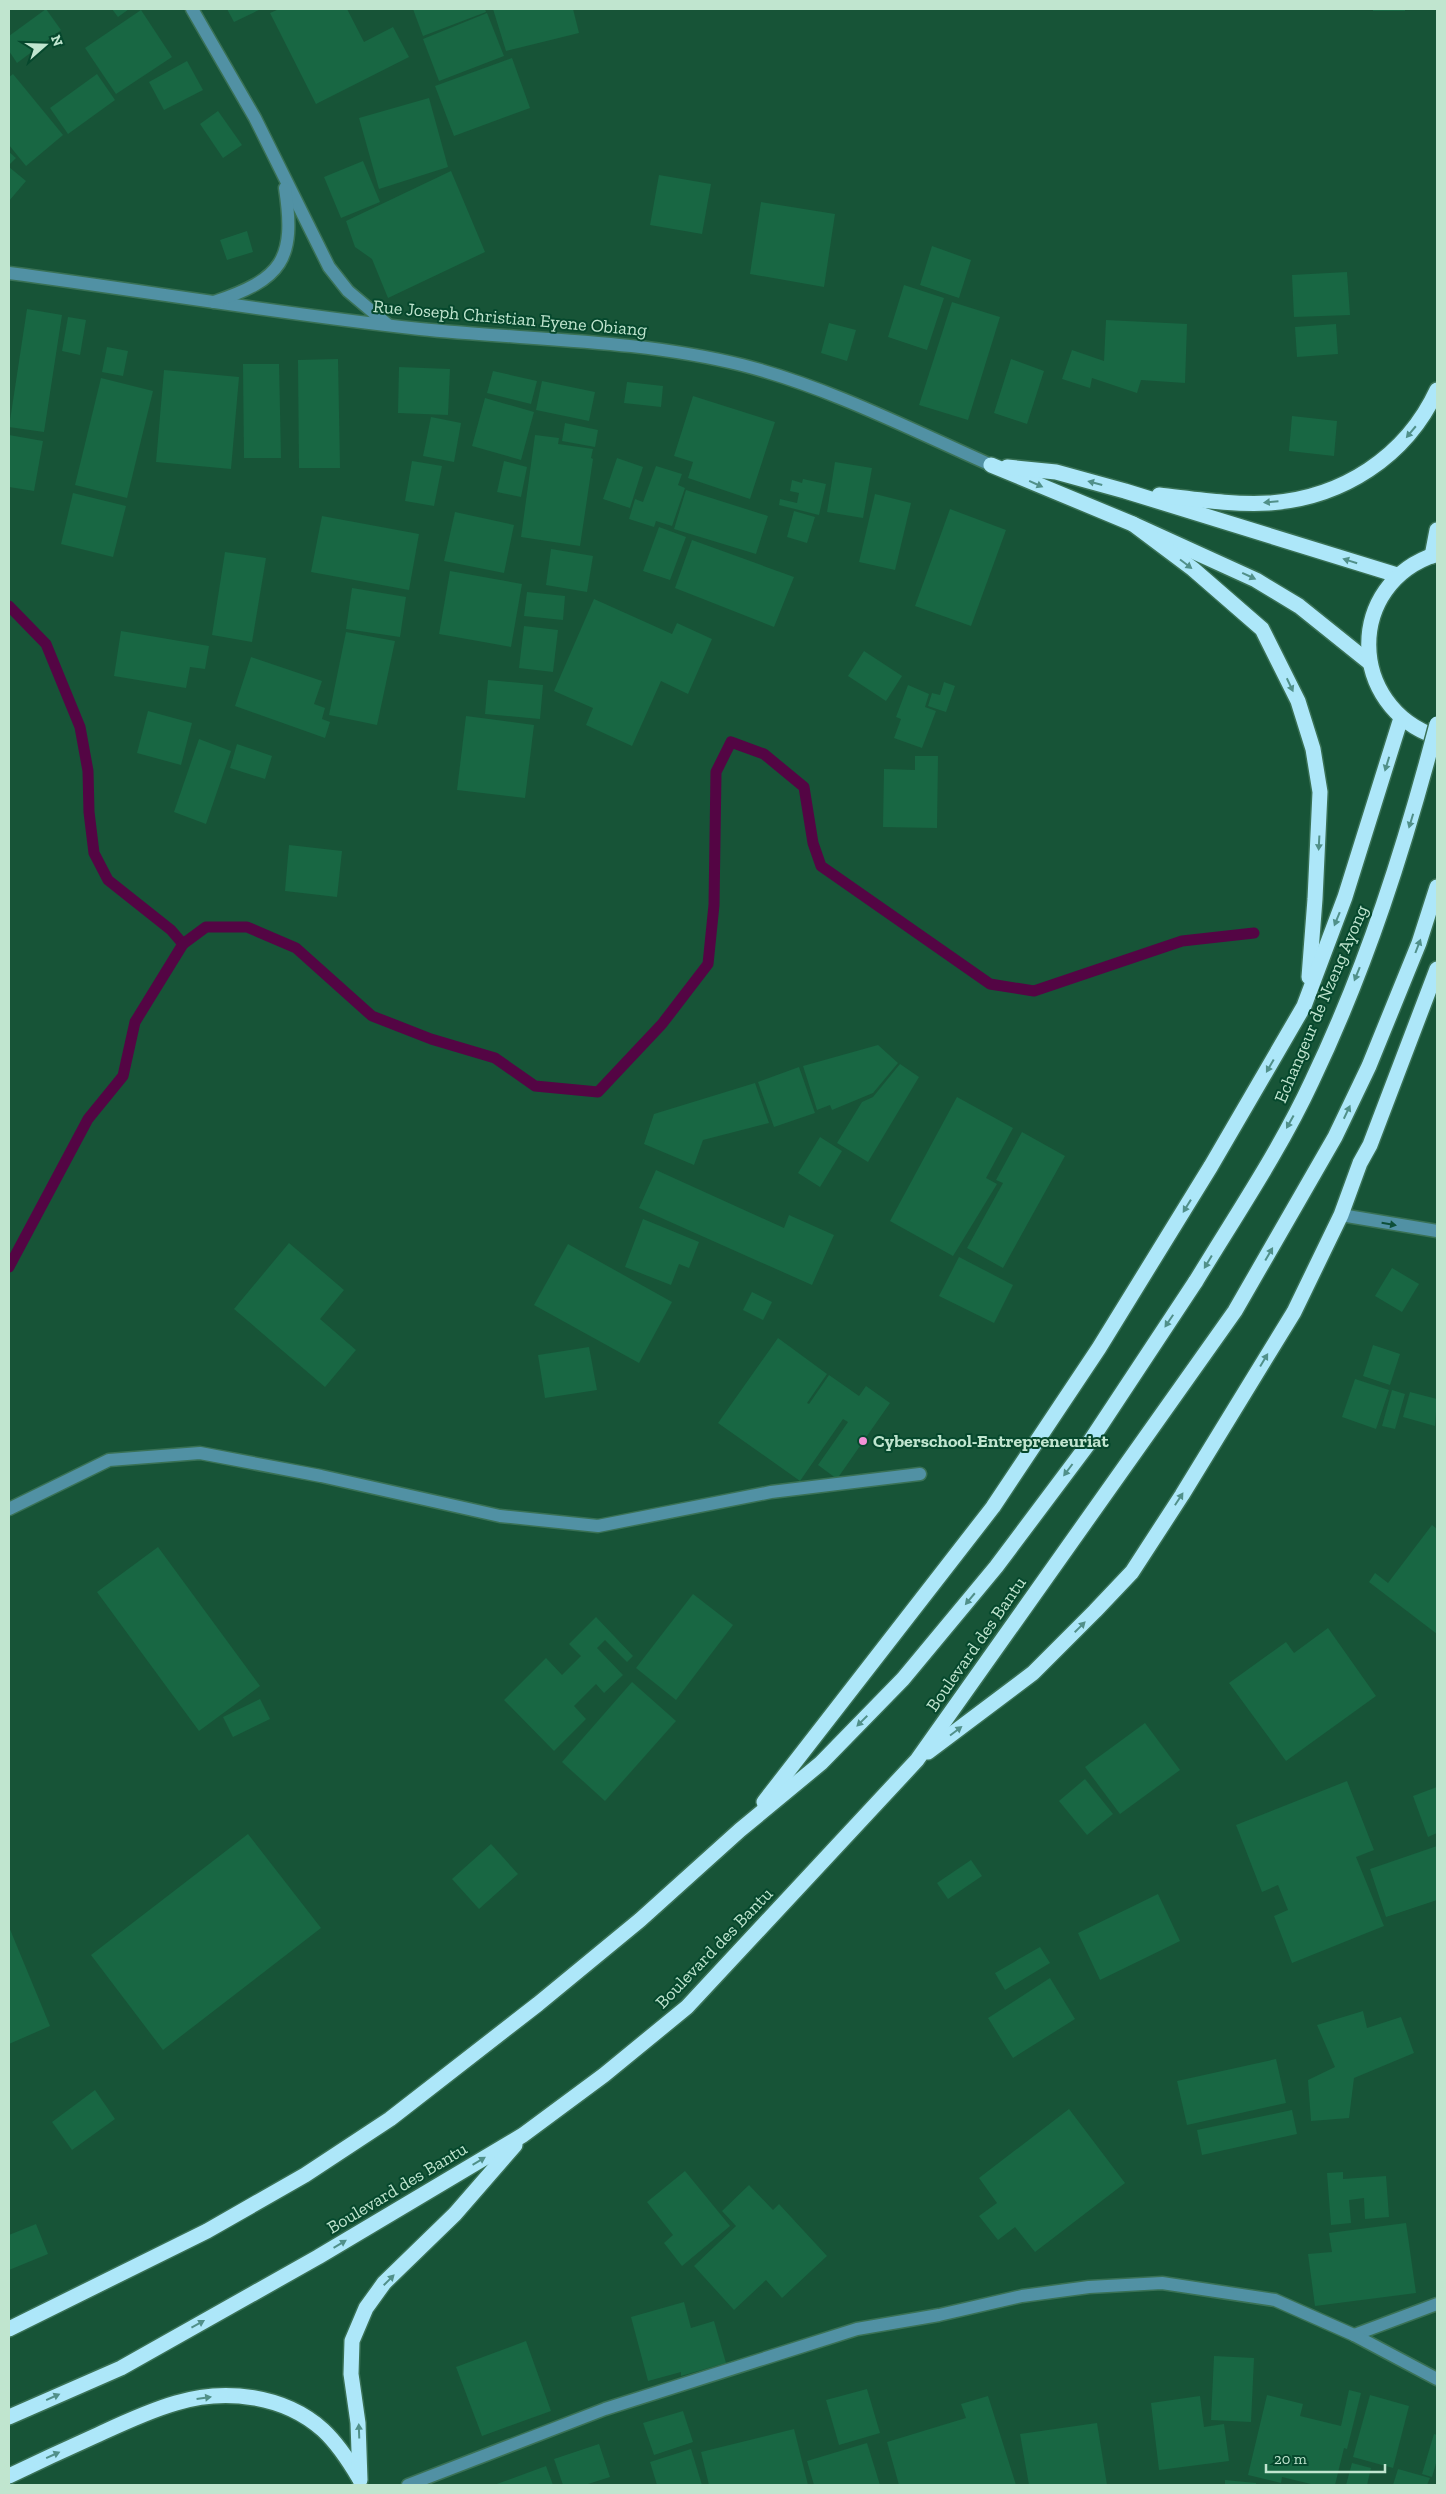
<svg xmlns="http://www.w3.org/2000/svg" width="1446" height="2494" viewBox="0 0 1446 2494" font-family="'Zilla Slab',serif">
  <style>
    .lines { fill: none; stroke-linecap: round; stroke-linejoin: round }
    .stream { stroke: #540544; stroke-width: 11 }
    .building { fill: #186743 }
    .minor-casing { stroke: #397155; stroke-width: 15 }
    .highway-casing { stroke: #397155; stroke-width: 18 }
    .minor { stroke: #5191a4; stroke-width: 12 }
    .highway { stroke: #ade7f9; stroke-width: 15 }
    .highway-bridge-casing { stroke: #397155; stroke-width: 18; stroke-linecap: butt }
    .highway-bridge { stroke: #ade7f9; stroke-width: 15 }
    .oneway { fill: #519089 }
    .oneway2 { fill: #0e4f39 }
    .poi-dot { fill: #f391d6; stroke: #06482d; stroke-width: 2 }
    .labels { text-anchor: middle; stroke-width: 4; stroke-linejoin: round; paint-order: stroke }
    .street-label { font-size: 18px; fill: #c0e5cf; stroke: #06482d }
    .poi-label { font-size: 18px; font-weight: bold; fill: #c0e5cf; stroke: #06482d; text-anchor: start }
  </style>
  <rect width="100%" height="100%" fill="#175437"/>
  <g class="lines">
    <!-- stream -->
    <g class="stream">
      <path d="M9 606 46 644 80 727 88 771 89 812 94 853 108 880 171 930 183 944"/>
      <path d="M9 1267 88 1119 123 1076 135 1022 183 944 206 927H247L296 948 372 1016 431 1039 495 1058 535 1086 598 1092 662 1024 708 964 714 905 716 772 731 742 764 754 804 787 813 843 821 866 990 984 1034 991 1182 941 1254 933"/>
    </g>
  </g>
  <!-- building -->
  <g class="building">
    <path d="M46 9 61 30 17 63 9 51V36Z"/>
    <path d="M112 9H129L118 17Z"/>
    <path d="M227 9H261L234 22Z"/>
    <path d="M279 9H347L364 42 393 27 409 57 316 104 270 13Z"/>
    <path d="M413 9H485L486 12 423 36Z"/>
    <path d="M493 9H573L579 33 506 51Z"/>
    <rect x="1373" y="9" width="32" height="2"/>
    <path d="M141 10 172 57 116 94 85 48Z"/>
    <path d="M487 13 504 56 439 81 423 39Z"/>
    <path d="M512 58 530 108 454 136 435 86Z"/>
    <path d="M187 61 203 90 164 110 149 82Z"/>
    <path d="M13 74 63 135 26 166 9 145V77Z"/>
    <path d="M97 74 115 100 68 134 50 108Z"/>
    <path d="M429 98 448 167 379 189 359 118Z"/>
    <path d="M218 111 242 145 223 158 200 124Z"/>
    <path d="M9 152 16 158 9 165Z"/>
    <path d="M363 161 380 202 341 218 324 177Z"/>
    <path d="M9 167 26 181 9 201Z"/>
    <path d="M451 171 485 252 388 298 372 259 355 247 346 221Z"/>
    <path d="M659 175 711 184 702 234 650 225Z"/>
    <path d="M761 202 835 214 824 287 750 274Z"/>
    <path d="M247 231 253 252 227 260 220 240Z"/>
    <path d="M932 246 971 260 959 298 920 285Z"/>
    <path d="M1347 272 1350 315 1294 317 1292 275Z"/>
    <path d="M904 285 944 298 927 350 888 337Z"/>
    <path d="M952 302 1000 317 968 420 919 405Z"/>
    <path d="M27 309 62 315 44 432 9 427Z"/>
    <path d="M68 317 86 320 80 355 62 351Z"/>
    <path d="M1106 320 1187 324 1185 383 1141 380 1137 393 1092 378 1090 388 1062 379 1072 350 1104 361Z"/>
    <path d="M829 323 856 330 847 361 821 353Z"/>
    <path d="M1336 324 1338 354 1297 357 1295 327Z"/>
    <path d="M107 347 128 351 123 376 102 372Z"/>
    <path d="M338 359 340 468H299L298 360Z"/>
    <path d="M1011 359 1044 371 1027 424 994 413Z"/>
    <path d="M243 364H279L281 458H244Z"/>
    <path d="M399 367 450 369 448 415 398 413Z"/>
    <path d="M164 370 239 377 231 469 156 462Z"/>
    <path d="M493 371 537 381 531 404 487 393Z"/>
    <path d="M101 378 153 391 127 498 75 485Z"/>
    <path d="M542 381 595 392 589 421 536 410Z"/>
    <path d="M627 382 663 386 661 407 624 403Z"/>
    <path d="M693 396 775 422 750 499 688 478 693 462 674 456Z"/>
    <path d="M485 398 534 412 521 460 472 446Z"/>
    <path d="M1292 416 1337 421 1334 456 1289 451Z"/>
    <path d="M431 417 461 423 454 462 423 456Z"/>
    <path d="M565 423 598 430 595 447 562 441Z"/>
    <path d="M9 435 43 441 34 491 9 487Z"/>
    <path d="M535 435 559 438 558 444 593 449 591 458 593 459 580 546 521 537Z"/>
    <path d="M617 458 643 467 630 508 603 499Z"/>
    <path d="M412 461 442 466 434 506 405 501Z"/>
    <path d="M504 461 527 467 521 497 497 492Z"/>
    <path d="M835 462 872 468 863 518 827 512Z"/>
    <path d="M656 466 682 474 678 485 685 488 672 526 656 521 654 527 629 519 635 499 643 502Z"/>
    <path d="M803 479 826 484 819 515 779 505 780 499 797 503 799 493 790 491 792 480 802 483Z"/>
    <path d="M686 490 768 516 756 554 674 529Z"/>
    <path d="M73 493 126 506 113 557 61 544Z"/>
    <path d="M875 494 911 503 895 570 859 562Z"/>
    <path d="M950 509 1006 530 971 626 915 606Z"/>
    <path d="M794 511 815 517 807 543 787 537Z"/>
    <path d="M455 512 514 525 504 573 444 561Z"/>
    <path d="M322 516 419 534 409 590 311 572Z"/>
    <path d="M659 527 686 537 670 580 643 571Z"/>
    <path d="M692 540 794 577 774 627 675 588Z"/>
    <path d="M551 549 593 556 587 592 546 585Z"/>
    <path d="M225 552 266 558 252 642 212 635Z"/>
    <path d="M450 571 522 584 511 647 439 634Z"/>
    <path d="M352 588 406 597 400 637 346 629Z"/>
    <path d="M527 592 565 596 563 620 524 616Z"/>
    <path d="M594 599 672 634 677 623 712 639 688 694 661 681 632 746 586 725 593 708 554 691Z"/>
    <path d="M524 626 558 630 553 672 519 668Z"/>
    <path d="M121 631 209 646 205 669 190 667 186 688 114 676Z"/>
    <path d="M346 632 395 641 377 725 329 715Z"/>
    <path d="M864 651 902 676 886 701 848 676Z"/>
    <path d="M251 657 322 681 314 704 325 708 322 719 330 722 325 738 235 706Z"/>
    <path d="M488 680 543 685 540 719 485 714Z"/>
    <path d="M944 682 955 686 946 712 928 706 932 693 940 695Z"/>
    <path d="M908 685 929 694 925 707 936 711 922 748 894 738 901 719 896 717Z"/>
    <path d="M148 711 192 723 181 765 137 753Z"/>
    <path d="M466 716 534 725 525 798 457 790Z"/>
    <path d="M199 739 231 751 206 824 174 812Z"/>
    <path d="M237 744 272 756 265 779 230 768Z"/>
    <path d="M915 756H938L937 828 883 827 884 769 915 770Z"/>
    <path d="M289 845 342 851 337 897 285 891Z"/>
    <path d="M878 1045 898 1063 873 1093 832 1110 830 1105 817 1110 803 1066Z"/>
    <path d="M900 1064 919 1077 868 1162 837 1143 862 1102 873 1097Z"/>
    <path d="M799 1067 815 1113 774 1127 758 1082Z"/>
    <path d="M755 1083 769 1123 703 1140 694 1165 644 1144 654 1114Z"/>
    <path d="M957 1097 1013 1128 986 1178 997 1184 953 1256 890 1221Z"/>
    <path d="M1022 1132 1065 1156 1003 1268 967 1248 1003 1183 996 1180Z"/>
    <path d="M820 1137 842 1151 820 1187 798 1173Z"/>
    <path d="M656 1170 784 1228 789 1215 834 1235 812 1285 639 1208Z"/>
    <path d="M643 1219 699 1242 689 1268 679 1264 671 1285 625 1267Z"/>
    <path d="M289 1243 344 1290 320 1319 356 1350 325 1387 234 1309Z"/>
    <path d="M568 1244 672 1302 639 1363 534 1305Z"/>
    <path d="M959 1257 1013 1285 994 1323 939 1296Z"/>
    <path d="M1392 1268 1419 1284 1402 1312 1375 1296Z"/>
    <path d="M752 1292 772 1302 763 1320 743 1310Z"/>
    <path d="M778 1338 827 1374 807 1403 809 1404 829 1375 859 1396 866 1386 890 1403 837 1479 818 1465 848 1422 843 1419 800 1481 718 1423Z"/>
    <path d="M1373 1345 1400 1354 1390 1385 1363 1376Z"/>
    <path d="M589 1347 597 1390 545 1398 538 1355Z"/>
    <path d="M1355 1379 1389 1390 1376 1429 1342 1417Z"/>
    <path d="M1392 1390 1405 1394 1395 1429 1382 1426Z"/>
    <path d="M1410 1392 1437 1399 1435 1426 1403 1417Z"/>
    <path d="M1432 1525 1437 1529V1634L1369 1582 1375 1573 1388 1583Z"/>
    <path d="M158 1547 260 1686 199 1731 97 1592Z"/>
    <path d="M693 1594 733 1625 676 1700 636 1668Z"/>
    <path d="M596 1617 633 1656 627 1662 605 1640 597 1648 623 1675 604 1693 596 1684 574 1706 586 1719 554 1751 504 1700 546 1658 562 1675 581 1656 569 1644Z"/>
    <path d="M1328 1628 1376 1696 1286 1761 1229 1683 1286 1642 1294 1653Z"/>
    <path d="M632 1682 676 1721 605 1801 562 1762Z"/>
    <path d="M260 1699 270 1719 233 1737 223 1717Z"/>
    <path d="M1145 1723 1180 1770 1120 1814 1085 1767Z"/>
    <path d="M1085 1779 1113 1814 1087 1835 1059 1801Z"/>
    <path d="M1347 1781 1374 1850 1356 1857 1384 1926 1292 1963 1274 1916 1288 1910 1278 1885 1262 1892 1236 1825Z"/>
    <path d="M1437 1787V1833L1428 1837 1413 1796Z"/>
    <path d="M248 1834 321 1928 163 2050 91 1955Z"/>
    <path d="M491 1844 518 1874 479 1909 452 1879Z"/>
    <path d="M1437 1846V1900L1386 1917 1370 1869Z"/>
    <path d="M971 1860 982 1876 948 1899 937 1883Z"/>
    <path d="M1158 1894 1180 1941 1100 1980 1078 1933Z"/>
    <path d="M9 1927 50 2026 9 2044Z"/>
    <path d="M1040 1947 1050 1963 1005 1990 995 1973Z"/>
    <path d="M1050 1978 1075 2019 1013 2058 988 2018Z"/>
    <path d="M1363 2011 1367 2028 1401 2017 1414 2053 1354 2078 1349 2118 1311 2121 1308 2080 1335 2067 1317 2025Z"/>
    <path d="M1276 2059 1286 2103 1187 2125 1177 2081Z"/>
    <path d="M95 2090 115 2119 72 2150 52 2122Z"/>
    <path d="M1069 2109 1125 2183 1035 2252 1015 2227 998 2240 979 2216 997 2203 979 2178Z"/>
    <path d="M1292 2110 1297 2134 1202 2155 1197 2130Z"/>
    <path d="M685 2171 730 2226 682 2266 664 2243 673 2235 647 2202Z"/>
    <path d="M1343 2172V2179L1386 2176 1389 2217 1365 2219 1364 2198 1349 2200 1351 2223 1331 2225 1327 2173Z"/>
    <path d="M749 2185 773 2210 779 2204 827 2256 782 2298 766 2280 734 2310 694 2266 736 2226 722 2211Z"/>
    <path d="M1406 2223 1416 2293 1315 2306 1308 2254 1332 2252 1329 2233Z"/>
    <path d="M36 2224 48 2254 9 2270V2235Z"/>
    <path d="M684 2302 691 2328 714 2321 726 2363 681 2376V2372L648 2381 631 2317Z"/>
    <path d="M526 2341 551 2411 482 2436 456 2367Z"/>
    <path d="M1214 2356 1254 2358 1251 2422 1211 2420Z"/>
    <path d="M867 2389 880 2433 839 2445 826 2400Z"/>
    <path d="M1349 2390 1361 2393 1347 2449 1344 2448 1335 2485H1315L1282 2477 1281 2483 1248 2475 1267 2395 1303 2404 1300 2416 1341 2426Z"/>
    <path d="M1370 2395 1409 2406 1393 2468 1353 2457Z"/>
    <path d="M988 2396 1016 2485H899L887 2442 966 2418 961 2404Z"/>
    <path d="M1200 2396 1204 2427 1224 2424 1229 2461 1159 2470 1151 2403Z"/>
    <path d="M683 2411 693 2442 654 2455 643 2423Z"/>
    <path d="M1097 2423 1107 2485H1029L1020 2434Z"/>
    <path d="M794 2429 808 2485H709L701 2452Z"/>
    <path d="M1434 2434 1437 2435V2460L1432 2477 1422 2474Z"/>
    <path d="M867 2443 880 2485H814L807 2461Z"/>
    <path d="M599 2444 610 2477 585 2485H563L554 2459Z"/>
    <path d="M691 2449 702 2485H657L650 2462Z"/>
    <path d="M1352 2463 1371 2468 1367 2485H1346Z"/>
    <path d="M546 2466 553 2485H494Z"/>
    <path d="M1398 2469 1430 2478 1427 2485H1393Z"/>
    <path d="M1225 2480 1256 2483V2485H1225Z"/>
  </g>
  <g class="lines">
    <!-- minor casing -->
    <g class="minor-casing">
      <g id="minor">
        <path d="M192 9 255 118 329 267 348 291 387 324"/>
        <path d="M9 273C146 291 282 314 420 329 527 340 637 339 742 365 828 387 910 429 991 465"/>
        <path d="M214 302C282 279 296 260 285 188"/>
        <path d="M1341 1215 1437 1231"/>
        <path d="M9 1509 109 1460 200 1453 321 1476 500 1516 598 1526 771 1492 920 1474"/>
        <path d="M1354 2335 1437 2304"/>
        <path d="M408 2485 605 2409 857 2329 939 2315 1022 2296 1089 2287 1162 2283 1275 2300 1354 2335 1437 2379"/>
      </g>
    </g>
    <!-- highway casing -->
    <g class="highway-casing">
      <g id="highway">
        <path d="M991 465 1133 524 1256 580 1299 606 1370 663"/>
        <path d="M1007 467 1056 472 1125 491 1397 575"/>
        <path d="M1159 495C1195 499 1232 505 1269 503 1342 498 1406 457 1437 390"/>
        <path d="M1133 524 1193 569 1262 629 1298 701 1313 749 1320 792 1315 899 1309 977"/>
        <path d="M1437 554C1345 583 1347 707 1437 737"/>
        <path d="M1432 556 1437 530"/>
        <path d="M928 1752 1033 1673 1095 1611 1132 1572 1182 1495 1294 1312 1341 1215 1360 1163 1370 1145 1437 969"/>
        <path d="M764 1802 993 1507 1099 1348 1211 1166 1304 1006 1345 897 1401 718"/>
        <path d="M9 2329 207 2231 305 2175 390 2119 538 2004 640 1920 740 1830 821 1763 903 1679 996 1567 1089 1443 1196 1281"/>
        <path d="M9 2417 121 2368 318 2257 523 2135 604 2075 687 2007 917 1760 1235 1311 1335 1137 1369 1066 1419 943 1437 887"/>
        <path d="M9 2476C38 2462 66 2449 95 2436 121 2424 148 2411 176 2403 225 2388 284 2395 323 2430 338 2444 349 2461 359 2478"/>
        <path d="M360 2480 358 2423 351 2374 352 2341 366 2308 384 2283 455 2214 515 2145"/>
      </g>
    </g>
    <!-- minor -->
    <use href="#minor" class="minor"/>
    <!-- highway -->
    <use href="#highway" class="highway"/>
    <!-- highway-bridge casing -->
    <g class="highway-bridge-casing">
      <path id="highway-bridge" d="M1196 1281C1236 1215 1280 1150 1312 1081 1367 966 1405 846 1437 724"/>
    </g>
    <!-- highway-bridge -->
    <use href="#highway-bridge" class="highway-bridge"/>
  </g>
  <!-- one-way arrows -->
  <defs><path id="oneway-solid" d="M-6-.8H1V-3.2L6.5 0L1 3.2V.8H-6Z" transform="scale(1.25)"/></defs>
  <g class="oneway">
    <use href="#oneway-solid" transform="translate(1411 432) rotate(130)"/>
    <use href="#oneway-solid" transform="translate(1095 483) rotate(-165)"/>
    <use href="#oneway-solid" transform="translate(1036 484) rotate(24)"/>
    <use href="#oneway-solid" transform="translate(1271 502) rotate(175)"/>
    <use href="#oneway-solid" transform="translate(1350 561) rotate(-163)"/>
    <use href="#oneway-solid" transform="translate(1186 564) rotate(37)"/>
    <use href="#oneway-solid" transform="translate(1249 576) rotate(25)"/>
    <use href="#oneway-solid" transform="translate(1290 685) rotate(65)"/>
    <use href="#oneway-solid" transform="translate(1387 764) rotate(107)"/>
    <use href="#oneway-solid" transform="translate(1411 821) rotate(107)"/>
    <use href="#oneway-solid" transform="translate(1319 843) rotate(93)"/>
    <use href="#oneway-solid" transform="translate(1337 919) rotate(112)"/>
    <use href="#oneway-solid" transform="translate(1418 946) rotate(-69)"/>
    <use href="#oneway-solid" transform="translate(1357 974) rotate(112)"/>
    <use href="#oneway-solid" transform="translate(1270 1066) rotate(120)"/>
    <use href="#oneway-solid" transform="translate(1347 1112) rotate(-65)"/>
    <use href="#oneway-solid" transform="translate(1290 1122) rotate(119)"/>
    <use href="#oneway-solid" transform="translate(1187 1206) rotate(122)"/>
    <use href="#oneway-solid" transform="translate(1269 1254) rotate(-60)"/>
    <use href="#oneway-solid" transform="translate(1208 1262) rotate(121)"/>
    <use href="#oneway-solid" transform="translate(1169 1321) rotate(124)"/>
    <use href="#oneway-solid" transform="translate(1264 1360) rotate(-59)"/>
    <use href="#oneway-solid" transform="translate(1068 1470) rotate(127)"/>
    <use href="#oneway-solid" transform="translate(1179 1499) rotate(-57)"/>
    <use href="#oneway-solid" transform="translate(970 1599) rotate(130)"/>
    <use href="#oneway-solid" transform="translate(1080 1627) rotate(-45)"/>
    <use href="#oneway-solid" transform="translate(862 1721) rotate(135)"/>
    <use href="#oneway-solid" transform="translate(956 1731) rotate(-37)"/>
    <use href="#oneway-solid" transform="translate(479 2161) rotate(-31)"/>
    <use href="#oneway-solid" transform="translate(340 2244) rotate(-31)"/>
    <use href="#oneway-solid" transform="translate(389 2280) rotate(-45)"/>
    <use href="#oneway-solid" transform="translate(198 2324) rotate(-29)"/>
    <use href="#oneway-solid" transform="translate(53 2397) rotate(-24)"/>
    <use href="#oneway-solid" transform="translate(204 2398) rotate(-8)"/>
    <use href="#oneway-solid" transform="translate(359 2431) rotate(-92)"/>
    <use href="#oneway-solid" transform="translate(53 2455) rotate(-24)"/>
  </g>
  <use class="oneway2" href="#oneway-solid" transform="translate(1389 1224) rotate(10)"/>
  <!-- markers -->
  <circle class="poi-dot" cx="863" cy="1441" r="5"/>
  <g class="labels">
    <!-- street labels -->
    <g class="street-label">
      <text transform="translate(510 318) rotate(5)" y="6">Rue Joseph Christian Eyene Obiang</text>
      <text transform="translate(1321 1004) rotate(-67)" y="6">Echangeur de Nzeng Ayong</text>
      <text transform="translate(976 1644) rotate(-55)" y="6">Boulevard des Bantu</text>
      <text transform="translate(714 1948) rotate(-46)" y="6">Boulevard des Bantu</text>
      <text transform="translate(397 2188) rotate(-31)" y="6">Boulevard des Bantu</text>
    </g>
    <!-- poi labels -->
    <g class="poi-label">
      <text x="873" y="1447">Cyberschool-Entrepreneuriat</text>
    </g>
  </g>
  <!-- border -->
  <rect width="1446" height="2494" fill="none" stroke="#c0e5cf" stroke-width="20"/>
  <!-- north arrow -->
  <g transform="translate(45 45) rotate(70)" stroke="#06482d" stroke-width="4" paint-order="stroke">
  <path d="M0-4L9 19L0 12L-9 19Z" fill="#c0e5cf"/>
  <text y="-8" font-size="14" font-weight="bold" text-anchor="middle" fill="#c0e5cf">N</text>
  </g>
  <!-- scale -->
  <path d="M1266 2464v8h119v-8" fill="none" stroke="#c0e5cf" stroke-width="2.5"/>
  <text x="1274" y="2464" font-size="15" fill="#c0e5cf" stroke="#06482d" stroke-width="4" paint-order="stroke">20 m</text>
</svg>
